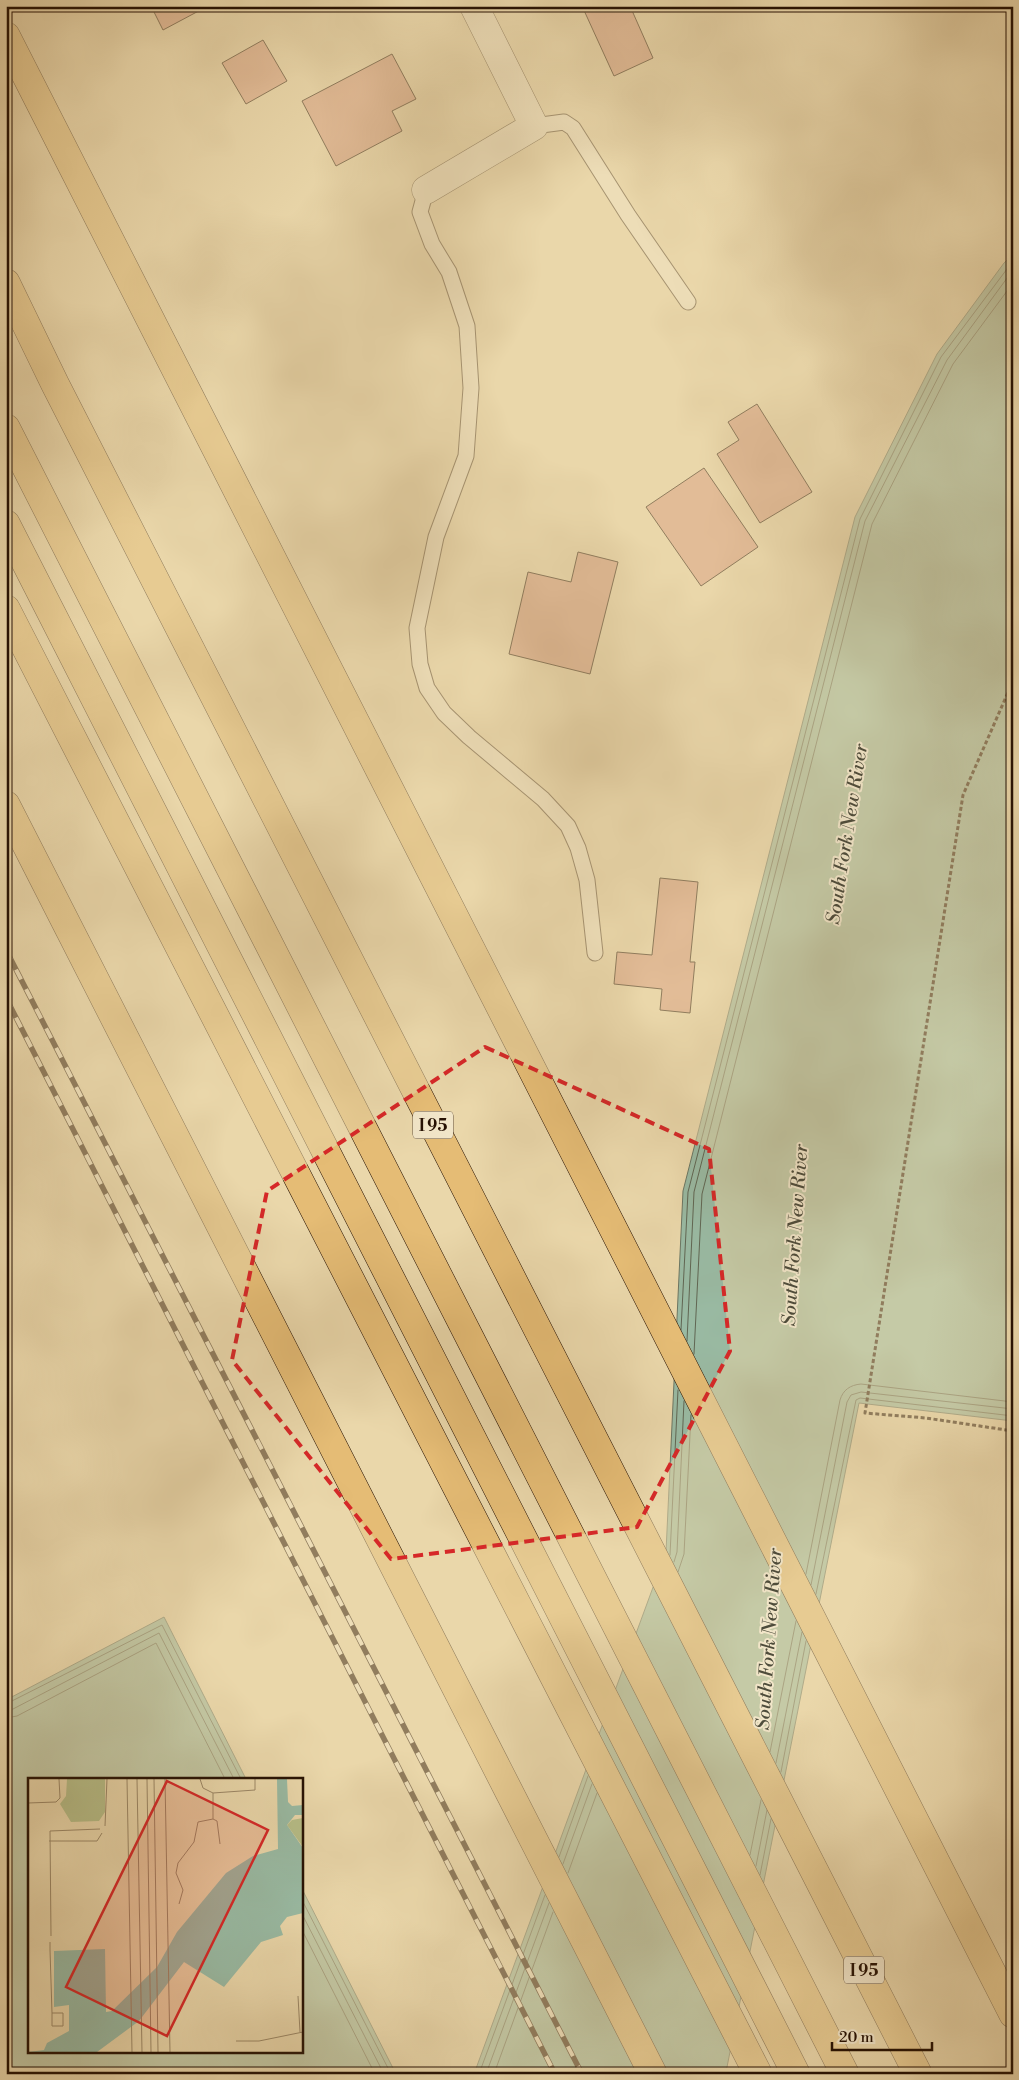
<svg xmlns="http://www.w3.org/2000/svg" width="1019" height="2080" viewBox="0 0 1019 2080" font-family="'Libre Bodoni',serif">
  <style>
    .water { fill: #99baa3; stroke: #6b7663 }
    .lines { fill: none; stroke-linecap: round; stroke-linejoin: round }
    .shore { stroke: #606653; stroke-width: 1 }
    .building { fill: #d99c82; stroke: #261103 }
    .lane-casing { stroke: #57422d; stroke-width: 17 }
    .street-casing { stroke: #57422d; stroke-width: 29 }
    .highway-casing { stroke: #261103; stroke-width: 29 }
    .path { stroke: #261103; stroke-width: 3; stroke-dasharray: 4 2.5; stroke-linecap: butt }
    .lane { stroke: #f1e5c8; stroke-width: 15 }
    .street { stroke: #f1e5c8; stroke-width: 28 }
    .highway { stroke: #e5bc75; stroke-width: 28 }
    .rail-casing { stroke: #261103; stroke-width: 5.5 }
    .rail { stroke: #f1e5c8; stroke-width: 4; stroke-dasharray: 11; stroke-linecap: butt }
    .marked { fill: none; stroke: #d62828; stroke-width: 4; stroke-dasharray: 10 6; stroke-linejoin: round }
    .labels { text-anchor: middle; stroke-width: 4; stroke-linejoin: round; paint-order: stroke }
    .shield { fill: #f1e5c8; stroke: #63513e; stroke-width: 1 }
    .shield-label { font-size: 16px; font-weight: bold; fill: #261103 }
    .water-label { font-size: 19px; font-style: italic; fill: #4e4c3b; stroke: #f1e5c8 }
    .inset-road { fill: none; stroke: #9c8867; stroke-width: 1 }
    .view { fill: #d62828; fill-opacity: 0.15; stroke: #d62828; stroke-width: 2.5 }
    .inset-edge { fill: none; stroke: #261103; stroke-width: 2.5 }
  </style>
  <rect width="100%" height="100%" fill="#ead7aa"/>
  <filter id="stains"><feTurbulence type="fractalNoise" baseFrequency=".004" numOctaves="4"/><feColorMatrix values="0 0 0 0 .2 0 0 0 0 .09 0 0 0 0 .02 0 0 0 .5 -.17"/></filter>
  <radialGradient id="worn" r=".72"><stop offset=".6" stop-color="#630" stop-opacity="0"/><stop offset="1" stop-color="#630" stop-opacity=".3"/></radialGradient>
  <!-- water -->
  <g class="water">
    <path d="M1013 254V1421L859 1403 727 2067 724 2074H474L666 1552 683 1191 855 517 937 354 1004 263Z"/>
    <path d="M164 1617 246 1779H29V2051H301V1887L396 2074H6V1700Z"/>
  </g>
  <g class="lines">
    <!-- shore -->
    <g class="shore">
      <path d="M681 1330 688 1192 860 519 941 357 1013 261"/>
      <path d="M687 1341 694 1192 865 521 947 360 1013 270"/>
      <path d="M694 1354 702 1194 872 524 953 364 1013 283"/>
      <path d="M670 1555 678 1390"/>
      <path d="M674 1562 677 1552 684 1401"/>
      <path d="M678 1572 684 1554 691 1415"/>
      <path d="M806 1574 840 1400C843 1390 850 1385 861 1384L1013 1402"/>
      <path d="M811 1585 847 1402 851 1395 861 1392 1013 1409"/>
      <path d="M816 1594 856 1400 860 1398 1013 1416"/>
      <path d="M6 1704 162 1625 241 1779"/>
      <path d="M6 1711 13 1709 159 1633 234 1779"/>
      <path d="M6 1718 17 1716 156 1643 225 1779"/>
      <path d="M770 1752 796 1621"/>
      <path d="M776 1763 802 1632"/>
      <path d="M781 1772 806 1641"/>
      <path d="M750 1855 761 1800"/>
      <path d="M559 1857 588 1776"/>
      <path d="M563 1864 592 1784"/>
      <path d="M756 1866 767 1810"/>
      <path d="M568 1873 597 1793"/>
      <path d="M760 1875 771 1819"/>
      <path d="M301 1898 391 2074"/>
      <path d="M301 1912 384 2074"/>
      <path d="M301 1928 375 2074"/>
      <path d="M479 2074 545 1895"/>
      <path d="M486 2074 549 1903"/>
      <path d="M494 2074 553 1912"/>
    </g>
  </g>
  <!-- building -->
  <g class="building">
    <path d="M151 6H208L163 30Z"/>
    <path d="M582 6H630L653 58 614 76Z"/>
    <path d="M263 40 287 81 246 104 222 63Z"/>
    <path d="M392 54 416 99 392 111 402 131 336 166 302 101Z"/>
    <path d="M757 404 812 492 760 523 717 454 739 440 728 422Z"/>
    <path d="M704 468 758 547 701 586 646 507Z"/>
    <path d="M578 552 618 562 590 674 509 654 528 572 571 582Z"/>
    <path d="M660 878 698 882 690 962H695L690 1013 660 1010 662 989 614 984 617 952 652 955Z"/>
  </g>
  <g class="lines">
    <!-- lane casing -->
    <g class="lane-casing">
      <g id="lane">
        <path d="M534 126 564 122 573 128 628 215 688 302"/>
        <path d="M426 190 420 212 432 244 449 272 467 326 471 388 466 456 436 537 417 628 420 664 427 688 444 713 469 737 543 799 568 826 578 848 587 880 595 953"/>
      </g>
    </g>
    <!-- street casing -->
    <g class="street-casing">
      <path id="street" d="M426 190 534 126 474 6"/>
    </g>
    <!-- highway casing -->
    <g class="highway-casing">
      <g id="highway">
        <path d="M6 36 1013 2014"/>
        <path d="M6 283 55 384 918 2074"/>
        <path d="M6 428 845 2074"/>
        <path d="M6 524 796 2074"/>
        <path d="M6 609 758 2074"/>
        <path d="M6 805 653 2074"/>
      </g>
    </g>
    <!-- path -->
    <path class="path" d="M1013 681 963 795 865 1413 926 1418 1013 1431"/>
    <!-- lane -->
    <use href="#lane" class="lane"/>
    <!-- street -->
    <use href="#street" class="street"/>
    <!-- highway -->
    <use href="#highway" class="highway"/>
    <!-- rail casing -->
    <g class="rail-casing">
      <g id="rail">
        <path d="M6 950 582 2074"/>
        <path d="M6 998 555 2074"/>
      </g>
    </g>
    <!-- rail -->
    <use href="#rail" class="rail"/>
  </g>
  <!-- marked area -->
  <path d="M0 0H1019V2080H0ZM485 1047 709 1149 730 1351 637 1527 391 1559 232 1360 267 1191Z" fill="#ead7aa" fill-opacity=".55" fill-rule="evenodd"/>
  <path class="marked" d="M485 1047 709 1149 730 1351 637 1527 391 1559 232 1360 267 1191Z"/>
  <g class="labels">
    <!-- shield labels -->
    <g class="shield">
      <rect x="413" y="1111.5" width="40" height="27" rx="4"/>
      <rect x="844" y="1956.5" width="40" height="27" rx="4"/>
    </g>
    <g class="shield-label">
      <text x="433" y="1131">I 95</text>
      <text x="864" y="1976">I 95</text>
    </g>
    <!-- water labels -->
    <g class="water-label">
      <text transform="translate(846 834) rotate(-81)" y="7">South Fork New River</text>
      <text transform="translate(794 1235) rotate(-86)" y="7">South Fork New River</text>
      <text transform="translate(768 1639) rotate(-86)" y="7">South Fork New River</text>
    </g>
  </g>
  <!-- overview -->
  <g transform="translate(28 1778)">
    <rect width="275" height="275" fill="#ead7aa"/>
    <path d="M39 1H77V34L71 43 43 44 32 26 38 18ZM275 40V69L259 47 264 42Z" fill="#b7be88"/>
    <path d="M249 1H259L260 24 264 28 275 27V37H267L259 47 275 70V135L259 139 252 148 255 157 233 164 196 209 156 184 111 243 69 274H0L16 272 19 265 41 253V227L26 229V173L77 171 78 234 84 233 129 189 149 154 198 95 225 78 250 71Z" fill="#99baa3"/>
    <path class="inset-road" d="M99 1 104 274M109 1 114 274M119 1 123 274M126 1 130 274M137 1 142 274M172 1 175 10 185 15 227 12V1M185 15V41M0 25 28 24 32 20 31 1M185 41 189 43 192 66M77 48 79 1M21 63H69L74 55M151 126 155 112 148 95 150 85 166 64 170 44 185 41M23 158 22 53 72 51M22 164V172L24 235V248H35V235H24M270 218 272 254M208 263H231L275 254"/>
    <path class="view" d="M139 3 240 52 139 258 38 209Z"/>
    <rect width="275" height="275" class="inset-edge"/>
  </g>
  <!-- margin -->
  <rect width="1019" height="2080" fill="none" stroke="#ead7aa" stroke-width="25"/>
  <rect x="8" y="8" width="1004" height="2065" fill="none" stroke="#261103" stroke-width="2.5"/>
  <rect x="12" y="12" width="994" height="2055" fill="none" stroke="#261103"/>
  <!-- scale -->
  <path d="M832 2042v8h100v-8" fill="none" stroke="#261103" stroke-width="2.5"/>
  <text x="839" y="2042" font-size="15" fill="#261103" stroke="#f1e5c8" stroke-width="4" paint-order="stroke">20 m</text>
  <rect width="100%" height="100%" filter="url(#stains)"/>
  <rect width="100%" height="100%" fill="url(#worn)"/>
</svg>
